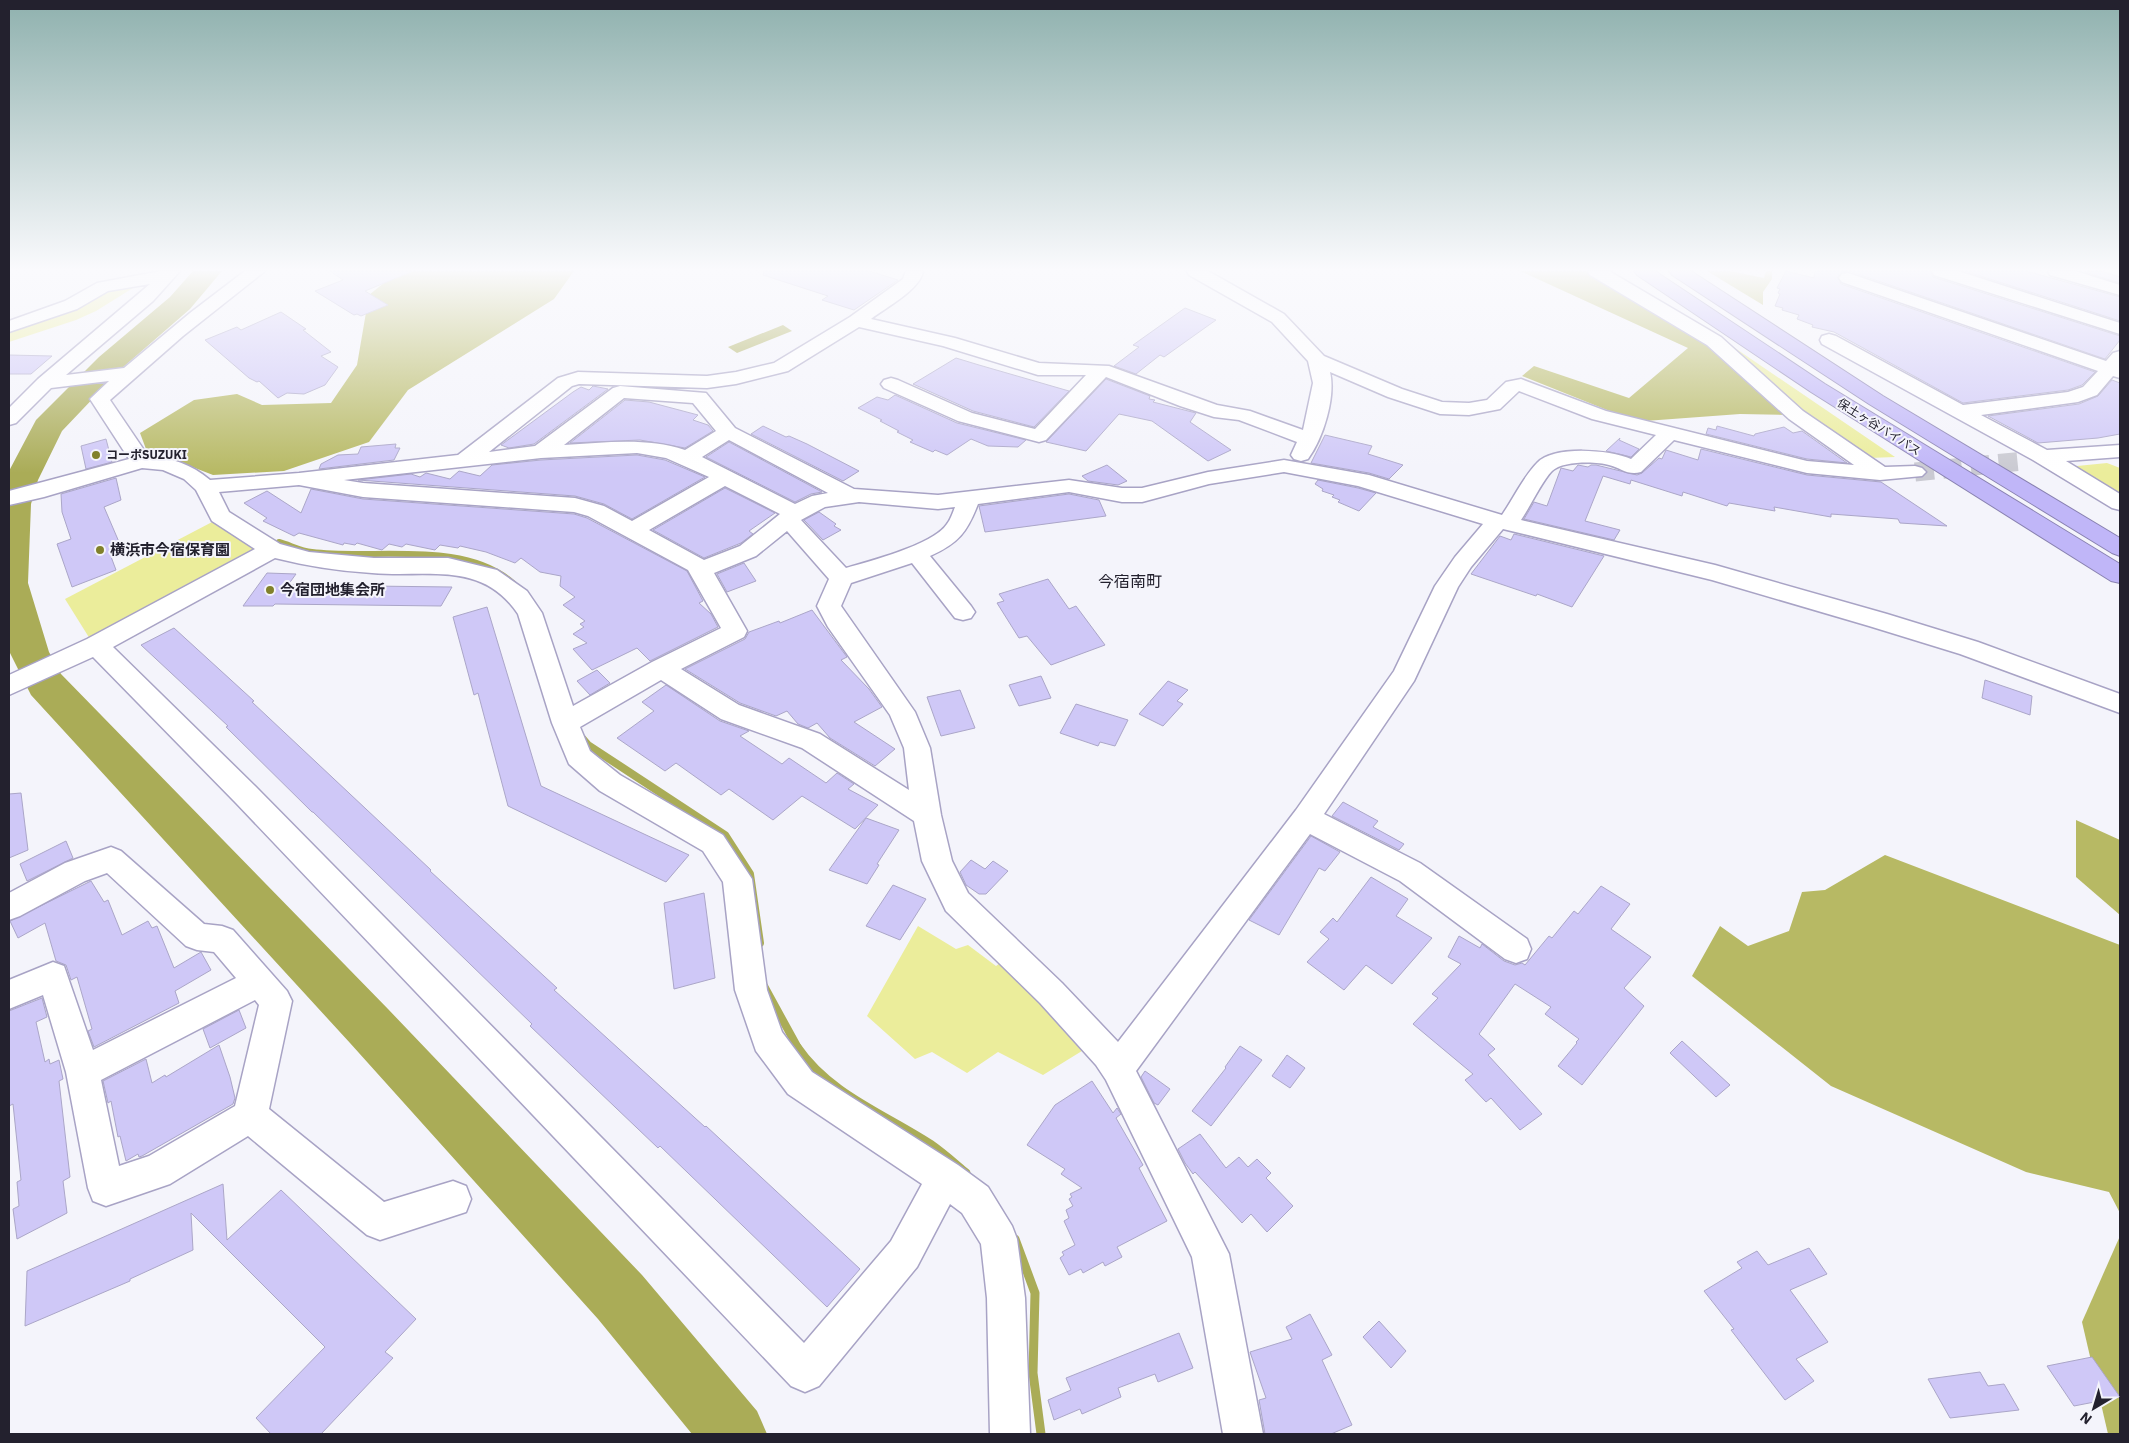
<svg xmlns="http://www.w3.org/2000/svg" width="2129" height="1443" viewBox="0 0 2129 1443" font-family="'IBM Plex Sans','Noto Sans JP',sans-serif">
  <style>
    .green { fill: #ebed9b }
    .forest { fill: #b7b964 }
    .water { fill: #aaac57 }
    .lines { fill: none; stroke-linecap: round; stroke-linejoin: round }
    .stream-far2 { stroke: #aaac57; stroke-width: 6 }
    .stream-far1 { stroke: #aaac57; stroke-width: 8 }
    .stream { stroke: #aaac57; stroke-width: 9 }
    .river { fill: #aaac57; fill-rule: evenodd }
    .building { fill: #cfc8f7; stroke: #aba6c8 }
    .minor-tunnel { stroke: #cacad2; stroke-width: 19; stroke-dasharray: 19 9; stroke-linecap: butt }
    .minor-casing { stroke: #a8a3c5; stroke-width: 3 }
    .highway-casing { stroke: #8982b1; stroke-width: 2 }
    .minor { fill: #fff; fill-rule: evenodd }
    .highway { fill: #c0b6f8; fill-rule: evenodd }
    .poi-dot { fill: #81812b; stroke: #f4f4fb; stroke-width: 2 }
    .labels { text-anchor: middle; stroke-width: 4; stroke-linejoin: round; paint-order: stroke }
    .far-street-label { font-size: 12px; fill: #23212e; stroke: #f4f4fb }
    .far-poi-label { font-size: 12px; font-weight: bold; fill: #23212e; stroke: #f4f4fb; text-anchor: start }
    .poi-label { font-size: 15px; font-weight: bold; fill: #23212e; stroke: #f4f4fb; text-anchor: start }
    .neighbourhood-label { font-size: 16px; fill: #23212e; stroke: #f4f4fb }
  </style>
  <rect width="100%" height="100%" fill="#f4f4fb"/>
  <!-- green -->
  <g class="green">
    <path d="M141 283 96 311 76 320 9 342V332L67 312 102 290Z"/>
    <path d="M1710 331 1895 457 1869 458 1813 421Z"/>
    <path d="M2107 463 2120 468V499L2067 467Z"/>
    <path d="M214 521 253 545 251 553 90 639 65 599Z"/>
    <path d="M918 926 956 949 968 945 996 966 1004 960 1090 1046 1043 1075 998 1052 967 1073 932 1052 915 1059 867 1016Z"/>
  </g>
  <!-- forest -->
  <g class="forest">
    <path d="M395 271H574L554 299 408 390 369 442 284 471 213 475 146 449 140 433 194 400 237 394 262 405 331 403 357 365 369 295 395 274Z"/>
    <path d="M1520 271H1590L1710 342 1790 415 1740 414 1645 421 1607 410 1522 376 1534 366 1629 398 1688 348Z"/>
    <path d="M1707 271H1730L1764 278 1766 271H1772V279L1763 292V305Z"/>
    <path d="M2076 820 2120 840V915L2076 877Z"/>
    <path d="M1885 855 2120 945V1213L2109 1192 2026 1172 1831 1086 1692 976 1720 926 1748 946 1789 931 1802 892 1825 890Z"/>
    <path d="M2120 1236V1434H2108L2082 1322Z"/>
  </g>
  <!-- water -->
  <path class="water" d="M783 325 792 331 737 353 728 347Z"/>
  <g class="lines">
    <!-- stream-far2 -->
    <path class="stream-far2" d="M279 542C290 545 301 551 312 552 374 560 465 539 514 584"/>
    <!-- stream-far1 -->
    <g class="stream-far1">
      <path d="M582 738 588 745 725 835 750 874 760 943"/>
      <path d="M764 986 798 1048"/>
    </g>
    <!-- stream -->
    <g class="stream">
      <path d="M797 1047C829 1094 884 1114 930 1144 943 1153 954 1163 966 1173"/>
      <path d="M1015 1239 1035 1293 1033 1373 1041 1434"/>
    </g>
    <!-- river -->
    <path class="river" d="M193 271H222L190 309 121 369 62 431 38 480 31 504 28 583 49 652 61 674 388 1009 642 1275 757 1411 767 1434H692L598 1319 350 1043 31 695 9 651V471L36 420 99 357 170 297Z"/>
  </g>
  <!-- building -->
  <g class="building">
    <path d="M330 271H411V272L365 291 388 305 361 316 357 314 354 315 315 291 343 280Z"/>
    <path d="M764 271H869L898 280 854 310 822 300 828 296 763 275Z"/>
    <path d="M1786 271 1814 278 1815 271H1847L1842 272 1838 277 1841 284 2095 372 2082 385 2068 390 1963 403 1834 332 1812 327 1813 325 1797 319 1799 315 1782 310 1783 308 1775 306 1780 294 1778 293 1780 289 1777 288Z"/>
    <path d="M1849 271H1930L1933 277 2120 336V340L2105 359Z"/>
    <path d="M1965 271H2026L2120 297V321Z"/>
    <path d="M2101 271 2120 277V283L2084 272Z"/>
    <path d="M1185 308 1216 320 1164 357 1160 355 1136 374 1114 366 1139 347 1133 345Z"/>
    <path d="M281 312 306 329 303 330 331 352 321 356 338 367 325 385 304 394 287 393 278 398 259 381 257 382 249 378 205 340 237 327 241 330Z"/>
    <path d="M9 355 52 356 31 374H9Z"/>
    <path d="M956 358 979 365 1069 391 1034 427 973 411 913 384Z"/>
    <path d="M1106 379 1150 396 1149 399 1155 400 1153 402 1196 413 1190 422 1231 450 1208 461 1152 421 1119 414 1086 451 1046 442Z"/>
    <path d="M2112 380 2120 383V434L2098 438 2038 443 1988 416 2079 404 2098 396Z"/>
    <path d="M593 386 608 389 534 444 509 448 501 445 573 392 581 387 589 390Z"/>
    <path d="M895 395 957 423 1026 440 1018 447 988 446 971 439 947 455 935 450 933 452 910 442 913 440 897 432 899 431 880 421 882 420 858 408 877 397 888 400Z"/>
    <path d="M625 400 649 402 698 415 693 420 708 425 713 431 685 448 640 440 570 443Z"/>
    <path d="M763 426 786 437 789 436 807 444 859 471 843 481 751 434Z"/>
    <path d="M1717 426 1754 436 1755 434 1784 427 1793 433 1802 431 1847 463 1807 459 1706 434 1708 428 1716 430Z"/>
    <path d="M1325 435 1372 446 1368 454 1403 465 1389 479 1369 473 1311 463Z"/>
    <path d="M1620 438 1619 440 1639 449 1631 457 1606 451Z"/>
    <path d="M106 439 112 462 86 469 81 446Z"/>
    <path d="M729 442 822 492 811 494 795 502 706 457Z"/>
    <path d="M396 444 395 448H400L394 460 319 469 321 464 338 455 358 454 361 447Z"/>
    <path d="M1701 449 1807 475 1881 482 1947 526 1900 523 1898 519 1831 514V517L1774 507 1775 511 1729 503 1727 506 1683 492 1682 496 1631 480 1630 484 1603 476 1585 521 1620 530 1614 540 1524 519 1534 502 1547 506 1561 468 1573 471 1578 465 1588 467 1591 465H1596L1637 475 1642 473 1659 458 1662 459 1666 450 1698 460Z"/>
    <path d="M637 455 665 460 705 477 632 519 604 504 575 496 358 480 411 474 420 477 426 473 450 479 459 471 480 476 492 465 541 460Z"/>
    <path d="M1107 465 1127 481 1118 485 1088 481 1082 476Z"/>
    <path d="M116 478 121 500 104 507 122 549 110 554 116 570 72 587 57 544 71 539 62 512 61 494Z"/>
    <path d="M1318 480 1358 488 1376 493 1359 511 1338 502 1340 500 1332 497 1334 495 1322 491 1323 489 1315 484Z"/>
    <path d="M725 488 775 513 749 531 753 534 741 543 704 558 653 530Z"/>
    <path d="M311 489 363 499 574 514 587 518 687 571 703 601 699 603 711 614 718 627 650 661 637 648 592 670 573 649 587 643 573 634 584 627 580 624 585 621 563 605 575 597 560 586 561 576 540 572 521 558 515 563 486 552 460 546 458 548 440 545 435 550 406 544 402 547 389 544 382 550 357 543 355 545 344 543 343 545 299 533 294 536 263 521 267 518 244 503 267 491 301 513Z"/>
    <path d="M1069 494 1099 500 1106 516 985 532 979 506Z"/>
    <path d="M819 512 836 524 834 526 841 530 823 540 804 520Z"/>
    <path d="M1514 534 1604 556 1572 607 1537 594 1536 596 1471 574 1500 536 1511 540Z"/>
    <path d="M744 563 756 581 727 592 717 574Z"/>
    <path d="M267 573 296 574 288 585 452 587 441 606 275 604 273 606H243Z"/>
    <path d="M1048 579 1069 609 1076 606 1105 645 1051 665 1027 636 1019 638 997 603 1004 601 999 594Z"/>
    <path d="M487 607 541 786 689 855 666 882 508 806 478 693 474 695 453 617Z"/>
    <path d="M812 610 847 657 841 660 869 689 882 707 854 722 895 749 875 766 830 738 817 723 808 728 798 724 787 711 776 716 740 703 685 669 745 639 749 632 779 621 780 623Z"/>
    <path d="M174 628 254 701 252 702 431 870 430 871 557 988 554 990 705 1127 706 1126 860 1269 827 1307 660 1146 658 1148 530 1026 532 1024 313 812H312L226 727 228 726 141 645Z"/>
    <path d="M597 670 610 683 590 695 577 681Z"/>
    <path d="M1041 676 1051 698 1019 706 1009 685Z"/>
    <path d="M1985 680 2032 696 2030 715 1982 698Z"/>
    <path d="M1168 681 1188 690 1177 701 1183 704 1163 726 1139 714Z"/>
    <path d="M666 685 720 721 749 731 740 736 782 764 789 758 826 783 837 773 854 784 848 789 878 805 855 829 802 796 773 820 729 789 721 795 676 763 665 771 617 738 654 711 642 702Z"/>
    <path d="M960 690 975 728 941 736 927 697Z"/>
    <path d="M1076 704 1128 720 1115 746 1100 742 1098 746 1060 733Z"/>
    <path d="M21 793 28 850 9 858V794Z"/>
    <path d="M1343 802 1378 821 1373 827 1404 844 1399 850 1332 816Z"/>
    <path d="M866 818 899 830 877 864 879 865 867 884 829 870Z"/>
    <path d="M1311 836 1340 852 1325 871 1319 868 1279 935 1249 920Z"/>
    <path d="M66 841 73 858 27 881 20 864Z"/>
    <path d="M971 860 985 869 993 861 1008 871 986 894H979L966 885 960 872Z"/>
    <path d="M1371 877 1408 899 1396 916 1432 938 1392 984 1366 965 1344 990 1307 962 1329 939 1320 932 1333 918 1337 922Z"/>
    <path d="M91 881 104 902 108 900 122 935 148 921 152 928 157 926 174 968 201 952 211 970 175 991 179 1003 94 1047 88 1031 92 1029 77 977 71 980 66 965 56 961 45 923 18 938 10 921Z"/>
    <path d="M893 885 926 899 900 940 866 926Z"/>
    <path d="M1601 886 1630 904 1611 929 1651 957 1624 988 1644 1006 1582 1085 1558 1066 1577 1043 1576 1042 1579 1039 1545 1014 1551 1007 1515 984 1479 1034 1495 1049 1488 1055 1542 1114 1520 1130 1491 1098 1486 1102 1465 1080 1473 1074 1413 1024 1438 998 1432 994 1461 964 1448 957 1459 936 1480 948 1482 944 1504 961 1515 965 1522 963 1525 965 1549 936 1552 938 1574 911 1578 914Z"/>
    <path d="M704 893 715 978 674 989 664 903Z"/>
    <path d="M42 998 47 1017 36 1022 45 1062 49 1059 50 1064 59 1060 63 1079 59 1081 70 1177 63 1181 67 1213 17 1239 13 1209 19 1206 17 1182 21 1180 13 1104 9 1106V1011Z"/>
    <path d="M239 1010 246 1028 210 1048 203 1029Z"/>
    <path d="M1682 1041 1730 1085 1716 1097 1670 1053Z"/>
    <path d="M219 1045 230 1077 235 1098 233 1104 142 1156 139 1157 138 1154 126 1161 120 1136 118 1137 111 1101 108 1103 103 1081 146 1059 152 1083 165 1075 166 1077Z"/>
    <path d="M1240 1046 1262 1060 1211 1126 1192 1111 1226 1068 1225 1067Z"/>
    <path d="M1287 1055 1305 1068 1290 1088 1272 1076Z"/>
    <path d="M1145 1071 1170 1089 1158 1105 1154 1103 1141 1077Z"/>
    <path d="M1092 1081 1113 1113 1117 1108 1121 1114 1116 1118 1143 1165 1139 1168 1167 1221 1117 1247 1122 1257 1105 1266 1103 1262 1083 1273 1081 1269 1069 1275 1060 1258 1064 1255 1062 1252 1075 1245 1064 1221 1069 1218 1066 1210 1073 1206 1069 1199 1072 1197 1070 1194 1082 1188 1061 1174 1065 1169 1027 1145 1055 1105Z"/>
    <path d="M1200 1134 1226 1168 1239 1157 1248 1167 1257 1159 1271 1173 1266 1178 1293 1206 1267 1232 1251 1214 1242 1223 1195 1172 1193 1174 1185 1163 1178 1149Z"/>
    <path d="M223 1184 227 1240 281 1190 416 1319 385 1352 393 1358 321 1434H271L256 1418 325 1347 191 1213 193 1250 130 1279V1281L25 1326 27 1271Z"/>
    <path d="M1809 1248 1827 1274 1790 1290 1828 1342 1796 1359 1814 1381 1785 1400 1731 1330 1734 1329 1704 1291 1742 1268 1737 1262 1757 1251 1768 1265Z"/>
    <path d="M1310 1314 1332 1355 1322 1360 1352 1425 1331 1434H1265L1259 1400 1266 1398 1250 1352 1292 1339 1286 1327Z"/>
    <path d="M1379 1321 1406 1351 1391 1368 1363 1337Z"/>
    <path d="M1179 1333 1193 1368 1158 1382 1155 1374 1118 1388 1121 1397 1082 1414 1080 1409 1054 1420 1048 1400 1071 1390 1066 1378Z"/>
    <path d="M2092 1357 2120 1397 2074 1406 2047 1366Z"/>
    <path d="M1980 1372 1988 1386 2004 1384 2019 1410 1950 1418 1928 1379Z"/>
  </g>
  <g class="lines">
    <!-- minor-tunnel -->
    <path class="minor-tunnel" d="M1915 472 2024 461"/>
    <!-- minor casing -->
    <g class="minor-casing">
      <g id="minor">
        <path d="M161 271H180L153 301 66 375 124 368 190 313 245 271H265L183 336 110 400 148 456C172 458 191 464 210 480L299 473 458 455 558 378 578 372 707 376 736 372 774 363 850 317 903 279 906 271H923C921 289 885 308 871 319L955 338 1039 363 1109 366 1217 405 1250 411 1303 430 1313 383 1308 361 1272 322 1189 275 1187 271H1208L1284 314 1324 356 1402 389 1442 402 1469 403 1487 400 1506 382 1521 379 1606 411 1807 461 1854 465 1789 419 1707 345 1590 275 1588 271H1609L1721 337 1803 411 1885 467 1915 466 1922 468 1926 472 1922 476 1880 480 1807 473 1674 440 1641 472C1628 476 1621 468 1609 465 1596 461 1562 461 1552 471 1542 481 1530 507 1521 520L1715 565 1887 614 1978 642 2120 694V713L1960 654 1869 626 1712 580 1503 529 1471 567 1458 587 1414 681 1324 814 1420 863 1527 939 1531 949 1527 959 1516 963 1505 959 1400 881 1310 834 1136 1071 1229 1254 1263 1434H1223L1192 1257 1106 1080 1096 1065 1040 1003 946 911 922 861 914 821 802 748 721 719 661 680 580 727 590 751 620 775 723 835 752 879 767 990 782 1032 812 1072 958 1165 988 1187 1012 1226 1017 1239 1025 1298 1030 1434H990L987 1298 981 1244 962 1213 950 1204 917 1267 819 1386 805 1392 791 1386 236 803 93 657 9 695V675L87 639 255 549 212 521 196 490 184 479 163 470 142 468 44 497 9 505V491L129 459 90 399 109 381 51 388 16 423 9 425V408L38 379 150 284 108 291 77 309 9 332V321L65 301 97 283ZM859 327 943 346 1038 375H1086L1035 429 972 413 898 380 891 378 884 380 881 384 884 388 958 421 1039 442 1046 440 1106 377 1180 406 1214 417 1239 420 1297 442 1291 455 1294 459 1301 461 1308 459C1323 439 1336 397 1330 372L1388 397 1440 414 1469 415 1500 409 1519 391 1592 419 1656 435 1631 459C1610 450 1554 445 1537 463 1524 476 1513 499 1502 515L1369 475 1284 460 1208 472 1142 488H1122L1069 480 938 495 854 489 735 428 706 393 620 386 613 388 535 446 489 452 572 386 579 384 707 388 736 384 788 371ZM624 398 693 403 716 431 685 450C646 437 604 443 564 445ZM729 440 828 493 812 496 795 504 702 457ZM637 453 666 458 709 477 632 521 604 506 575 498 363 483 344 480 541 458ZM1284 472 1358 486 1483 524 1455 557 1435 586 1394 671 1296 810 1118 1042 1062 983 968 893 952 861 941 815 930 748 915 712 841 606 851 583 912 563 955 618 963 620 971 618 975 612 971 606 930 556C959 543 967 532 978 504L1069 492 1122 502H1142L1209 484ZM299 485 363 497 574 512 588 516 688 570 721 628 652 662 573 706 542 613 527 591 497 570 448 558H374L309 552 280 544 229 512 219 492ZM725 486 780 514 740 546 704 560 649 530ZM859 502 938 509 955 507C953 512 951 519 947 524 933 545 870 561 846 568L801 520 825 507ZM787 531 829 579 817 606 828 627 890 715 904 748 909 790 820 734 739 705 681 669 744 637 747 631 714 573 756 556ZM275 558C307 566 339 571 372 573 427 578 482 560 518 614L552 723 569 764 600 791 703 851 723 882 735 990 756 1051 788 1094 922 1184 891 1241 804 1343 256 787 113 647Z"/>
        <path d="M1932 271H1958L2120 323V334L1934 275Z"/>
        <path d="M2048 271H2075L2120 285V295L2050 275Z"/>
        <path d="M1848 273 2106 361 2113 353 2120 351V378L2113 376 2097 395 2078 402 1981 415 2047 450 2120 445V457L2066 461 2120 494V510L2112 508 2033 460 1822 344 1820 340 1822 336 1829 334 1836 336 1963 405 2068 392 2083 387 2098 371 1842 282 1839 278 1842 274Z"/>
        <path d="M111 847 121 851 204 924 222 926 233 930 287 991 292 1001 269 1109 384 1202 453 1181 466 1186 471 1199 466 1212 380 1240 367 1235 248 1136 170 1184 106 1206 93 1201 88 1188 66 1072 43 995 9 1009V980L53 962 64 966 93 1050 236 978 214 952 197 950 186 946 107 873 85 881 20 916 9 920V893L65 863ZM255 1000 259 1005 235 1106 149 1156 119 1166 101 1080Z"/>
      </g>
    </g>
    <!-- highway casing -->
    <g class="highway-casing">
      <g id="highway">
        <path d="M1634 271H1655L1825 384 2120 564V583L2111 581 1811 392 1637 275Z"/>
        <path d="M1669 271H1691L1883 396 2120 538V556L2112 553 1869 404 1672 275Z"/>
      </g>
    </g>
    <!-- minor -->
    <use href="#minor" class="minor"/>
    <!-- highway -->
    <use href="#highway" class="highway"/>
  </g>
  <!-- sky -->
  <linearGradient id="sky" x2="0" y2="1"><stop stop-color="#8fb1ae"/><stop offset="0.57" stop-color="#fafafd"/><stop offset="1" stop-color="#fafafd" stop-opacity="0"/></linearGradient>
  <rect width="2129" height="473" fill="url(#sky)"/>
  <!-- markers -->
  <g class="poi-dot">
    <circle cx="96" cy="455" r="5"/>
    <circle cx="100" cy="550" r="5"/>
    <circle cx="270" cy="590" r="5"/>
  </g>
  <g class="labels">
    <!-- far-street labels -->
    <g class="far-street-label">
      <text transform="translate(1879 427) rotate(32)" y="4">保土ヶ谷バイパス</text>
    </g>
    <!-- far-poi labels -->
    <g class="far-poi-label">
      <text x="106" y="459">コーポSUZUKI</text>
    </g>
    <!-- poi labels -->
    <g class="poi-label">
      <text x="110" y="555">横浜市今宿保育園</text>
      <text x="280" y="595">今宿団地集会所</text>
    </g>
    <!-- neighbourhood labels -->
    <g class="neighbourhood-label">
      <text x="1130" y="587">今宿南町</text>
    </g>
  </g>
  <!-- border -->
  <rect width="2129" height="1443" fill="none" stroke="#23212e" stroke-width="20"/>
  <!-- north arrow -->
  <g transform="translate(2094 1408) rotate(218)" stroke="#f4f4fb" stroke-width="4" paint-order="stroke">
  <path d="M0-4L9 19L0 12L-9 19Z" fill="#23212e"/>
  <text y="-8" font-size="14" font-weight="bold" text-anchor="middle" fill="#23212e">N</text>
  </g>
</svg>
